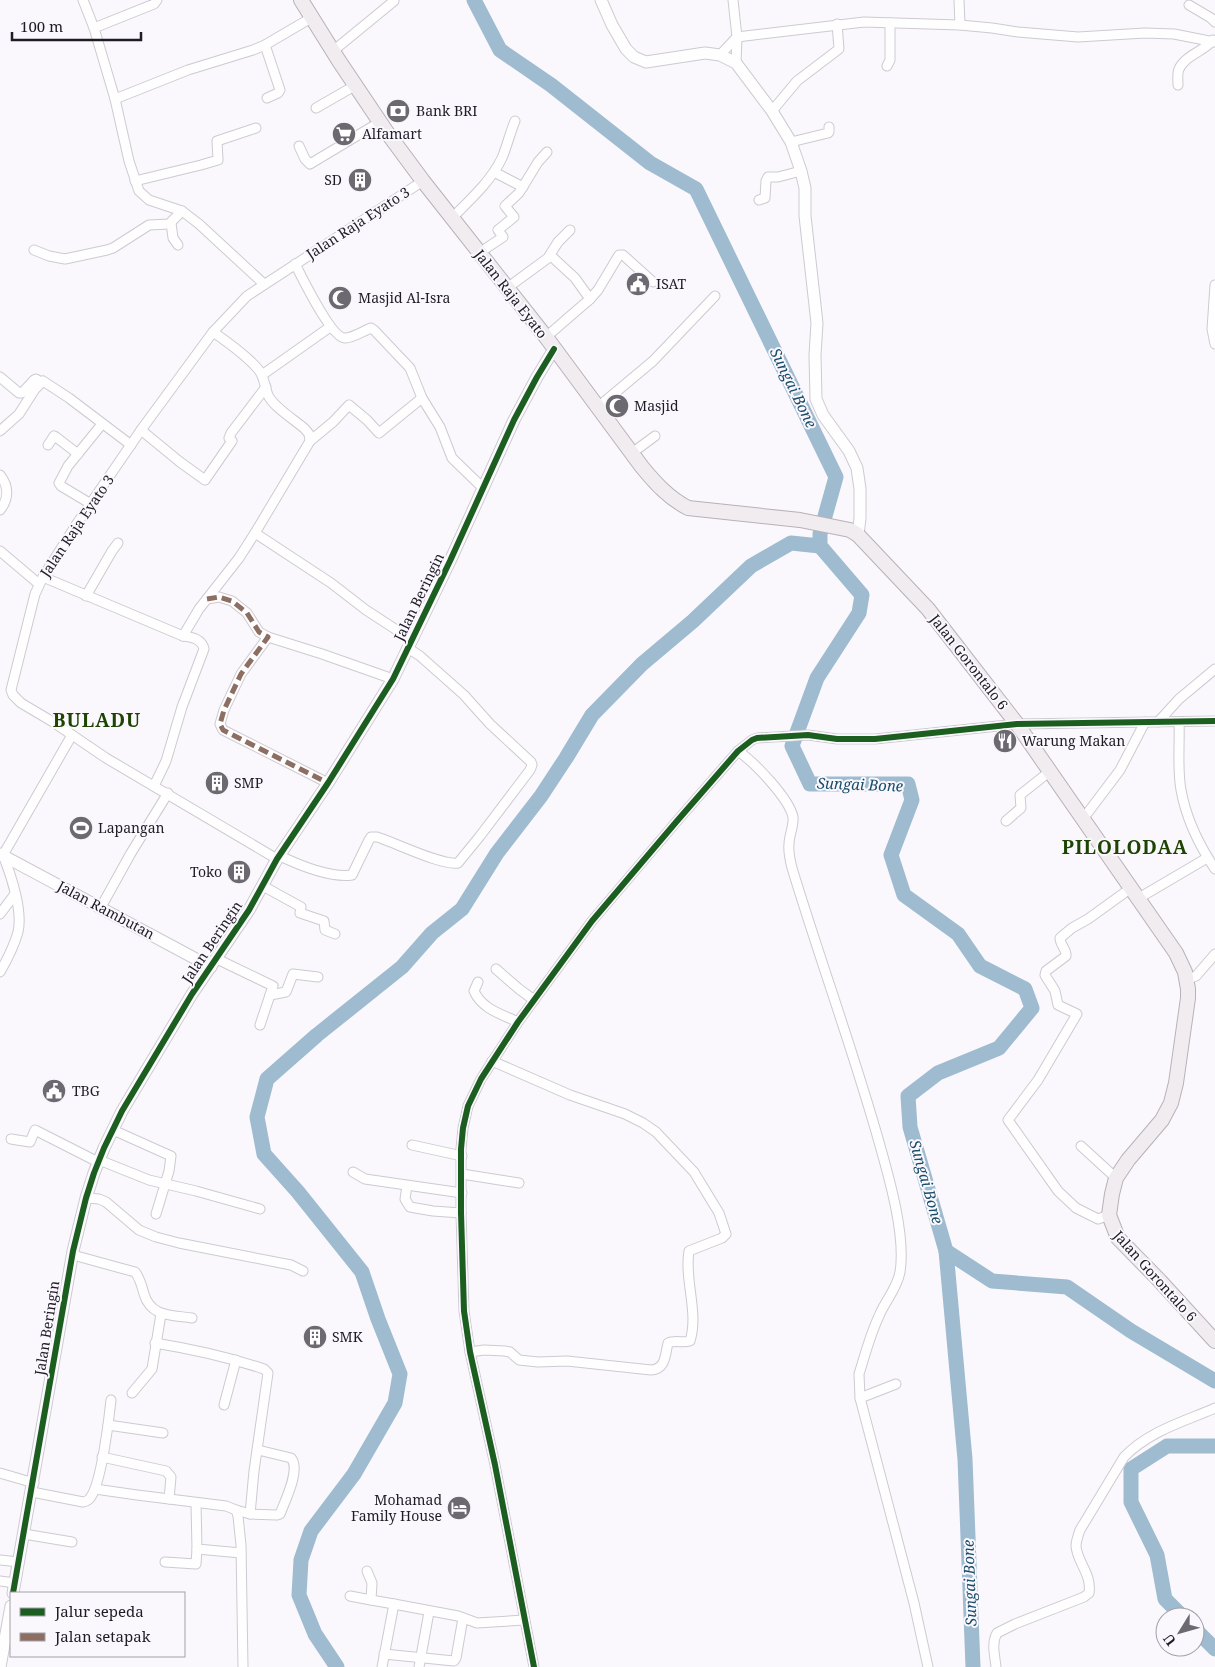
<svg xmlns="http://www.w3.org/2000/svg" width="1215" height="1667" viewBox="0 0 1215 1667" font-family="'Noto Serif',serif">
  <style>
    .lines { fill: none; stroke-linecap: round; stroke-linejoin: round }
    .river { stroke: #9ebbd0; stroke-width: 15 }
    .minor-casing { stroke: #cdcad1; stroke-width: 11 }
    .tertiary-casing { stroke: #cdcad1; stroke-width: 13 }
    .primary-casing { stroke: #bab0b9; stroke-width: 16 }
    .minor { stroke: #fefeff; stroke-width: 9 }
    .tertiary { stroke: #fefeff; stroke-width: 11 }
    .primary { stroke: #f0ecef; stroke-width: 14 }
    .quiet { stroke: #8d6e63; stroke-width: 5; stroke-dasharray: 10 5; stroke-linecap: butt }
    .cycleway-casing { stroke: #faf7fd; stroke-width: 9 }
    .cycleway { stroke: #1b5e20; stroke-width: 6 }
    .labels { text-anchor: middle; stroke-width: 4; stroke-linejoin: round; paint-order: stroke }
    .poi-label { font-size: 14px; fill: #201c26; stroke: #faf7fd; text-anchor: start }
    .street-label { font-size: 14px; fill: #201c26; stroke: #faf7fd }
    .water-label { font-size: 15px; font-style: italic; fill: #174d6a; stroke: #faf7fd }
    .district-label { font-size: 19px; font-weight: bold; letter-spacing: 1px; fill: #1e4403; stroke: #faf7fd }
  </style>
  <rect width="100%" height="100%" fill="#faf8fc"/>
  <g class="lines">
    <!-- river -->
    <g class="river">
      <path d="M474 0 500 50 551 85 650 163 696 189 836 477 820 534V546L862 595 859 613 817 678 792 746 810 784H908L912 800 891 855 904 895 958 934 980 966 1025 989 1032 1008 999 1048 938 1073 908 1096 910 1127 946 1251 965 1459 973 1667"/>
      <path d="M946 1251 992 1281 1067 1287 1131 1331 1215 1381"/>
      <path d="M1183 1617 1165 1599 1157 1555 1131 1502V1469L1167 1446H1215"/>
      <path d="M1195 1629 1215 1649"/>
      <path d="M337 1667 315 1634 299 1595 301 1560 311 1531 354 1474 395 1403 400 1374 378 1319 362 1272 298 1192 264 1154 257 1117 267 1079 317 1035 402 967 432 933 462 909 497 853 541 796 566 758 592 715 642 664 693 621 751 566 791 543 820 546"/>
    </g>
    <!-- minor casing -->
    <g class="minor-casing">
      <g id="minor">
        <path d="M83 0 94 28 115 99 129 161 139 191 149 200 182 211 199 224 264 284"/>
        <path d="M733 0 737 37 736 63"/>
        <path d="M959 0 960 25"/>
        <path d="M1189 5 1211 18 1215 22"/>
        <path d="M94 28 154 4 157 0"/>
        <path d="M265 45 280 90 278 93 267 98"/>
        <path d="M333 51 394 1"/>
        <path d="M720 55 737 37 864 22 960 25 992 28 1018 32 1078 37 1145 33 1174 34 1215 42"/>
        <path d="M887 66 890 60V23"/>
        <path d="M1178 85C1178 80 1177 73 1179 69 1185 55 1205 51 1213 40"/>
        <path d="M115 99 188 70 253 50 265 45 311 18"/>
        <path d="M316 108 356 85"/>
        <path d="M772 111 797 81 839 49 837 24"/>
        <path d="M791 142 828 133 829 132V127"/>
        <path d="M299 146 305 159 310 164 380 122"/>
        <path d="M494 172 523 187"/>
        <path d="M135 181 201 165 218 160 217 141 256 128"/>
        <path d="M759 200 765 198 766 181 768 177H778L801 171"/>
        <path d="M452 218C470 200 491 181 502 158 507 146 510 133 515 121"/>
        <path d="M171 223 173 238 178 245"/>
        <path d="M34 250 49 256 65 259 107 250 113 248 149 225 169 224 182 211"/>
        <path d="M479 253 503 237 498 230 514 217 505 206 519 193 538 162 547 152"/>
        <path d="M550 255 575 278 590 299"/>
        <path d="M295 264C302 277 331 338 345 338 353 338 363 331 371 328L374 330 410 368 422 398 440 427 452 458 483 488"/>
        <path d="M1215 285 1212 329 1215 344"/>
        <path d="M507 288 548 258 558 242 570 230"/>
        <path d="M546 337 590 299 598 290 619 255H623L653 282"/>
        <path d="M262 375 330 327"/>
        <path d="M0 377 19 393H22L34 380 36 379 41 382"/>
        <path d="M598 407 653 361 715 296"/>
        <path d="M141 430 180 462 205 480 232 441 229 438 231 433 266 387"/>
        <path d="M0 431 19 414 35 389 43 381 69 398 131 445"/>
        <path d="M310 441 333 422 349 405 367 420 379 433 422 398"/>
        <path d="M48 445 54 436 56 437 78 454"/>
        <path d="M632 453 655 436"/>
        <path d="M0 475C9 486 9 499 0 510"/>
        <path d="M91 504 61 486 59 483 68 466 102 424"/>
        <path d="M255 533 331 583 366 610 412 640"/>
        <path d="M0 551 39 584"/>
        <path d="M43 577 183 636 199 609 239 558 255 533 310 441 309 434 305 429C295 420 273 407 268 395 264 386 265 377 258 369 246 355 229 343 213 332"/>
        <path d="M86 596 112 551 118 543"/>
        <path d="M207 599 219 597 232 601 247 613 259 632 268 637 241 674 224 710 220 724 223 730 328 783"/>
        <path d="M268 637 322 654 393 679"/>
        <path d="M1158 722 1179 699 1215 669"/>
        <path d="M1179 723C1180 745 1177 768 1181 790 1186 818 1199 845 1215 869"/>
        <path d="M738 751C754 762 789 798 793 817 794 825 789 836 789 844 788 852 790 860 792 868 820 960 853 1050 879 1142 889 1177 906 1236 900 1272 897 1289 885 1301 879 1316 870 1335 865 1355 859 1374L860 1398 914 1603 928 1667"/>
        <path d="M154 786 166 761 182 707 204 649C202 639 192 637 183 636"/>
        <path d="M1083 819 1120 770 1145 722"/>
        <path d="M1006 821 1021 808 1020 795 1049 772"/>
        <path d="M280 856C299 865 331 878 352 875L369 840 371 837H377C394 842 442 866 458 863L480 836 530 770 532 765 531 762 490 724 464 695 420 656 408 648"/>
        <path d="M277 859 106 758 53 722 21 703 13 695 11 690 35 594 43 577 78 522 141 430 213 332 247 296 423 181"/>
        <path d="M263 886 301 907 300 913 324 921 325 930 335 934"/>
        <path d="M1139 898 1207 858"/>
        <path d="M101 907 131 853 168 793"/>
        <path d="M0 914 15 894"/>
        <path d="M217 959 273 986 260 1025"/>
        <path d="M496 969 519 989 534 1000"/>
        <path d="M0 972C7 960 14 946 18 932 23 911 11 875 3 855L72 735"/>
        <path d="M1186 980 1196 976 1215 954"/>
        <path d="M478 982 474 991C482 1009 501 1014 518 1022"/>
        <path d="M270 995 286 992 293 974 318 977"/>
        <path d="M113 1130 171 1156 169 1171 156 1214"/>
        <path d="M11 1139 30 1142 35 1130 98 1162"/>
        <path d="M412 1145 462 1156"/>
        <path d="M1081 1146 1116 1178"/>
        <path d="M99 1160 149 1180 196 1191 260 1209"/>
        <path d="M353 1172 365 1179 462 1193"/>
        <path d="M462 1174 519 1183"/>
        <path d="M407 1186 405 1199 410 1207 433 1211 461 1213"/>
        <path d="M86 1198 99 1199 106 1202 139 1230 156 1237 179 1243 291 1265 303 1271"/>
        <path d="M1109 1215 1098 1219 1076 1208 1058 1191 1008 1120 1038 1080 1077 1014 1058 1005 1055 991 1045 975 1046 971 1066 956C1067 950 1060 945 1060 938L1072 928 1088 919 1131 888"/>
        <path d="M73 1255 135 1272C140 1278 142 1286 144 1294 151 1317 171 1315 192 1318"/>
        <path d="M155 1343C192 1349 228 1357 264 1369L268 1373 254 1471 250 1514 236 1510"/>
        <path d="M470 1352 484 1350 505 1351 510 1352 519 1360 538 1362 567 1361 651 1370C666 1369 665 1355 668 1343 675 1340 682 1343 690 1341 699 1312 684 1280 689 1251L722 1238 726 1234 719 1213 694 1172 656 1132 643 1123 625 1114 570 1095 492 1061"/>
        <path d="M132 1393 152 1369 161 1314"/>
        <path d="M860 1398 896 1384"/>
        <path d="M224 1405 236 1360"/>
        <path d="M108 1425 163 1433"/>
        <path d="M102 1457 166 1471 171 1477 169 1499"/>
        <path d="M0 1473 34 1483"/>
        <path d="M95 1489 137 1495 226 1506 236 1510 238 1516 241 1545 243 1667"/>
        <path d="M32 1492 83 1502C87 1501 88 1501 90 1498 101 1485 109 1420 111 1400"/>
        <path d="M196 1503 197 1549 241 1553"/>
        <path d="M250 1514 277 1515 280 1514C285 1501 301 1469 291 1458L258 1450"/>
        <path d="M24 1534 72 1542"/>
        <path d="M0 1560 19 1562"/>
        <path d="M165 1562 196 1564 197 1549"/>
        <path d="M367 1571 372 1583 371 1600 394 1604"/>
        <path d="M0 1581 15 1583"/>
        <path d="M350 1596 371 1600"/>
        <path d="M384 1654 454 1661 456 1658 463 1618"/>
        <path d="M382 1667 394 1604 458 1616 477 1623 524 1620"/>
        <path d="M419 1667 429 1612"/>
        <path d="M534 1667 495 1465 470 1352 464 1311 461 1213V1149L463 1128 468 1106 481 1079 518 1022 592 921 677 821 738 751 752 740 757 738 808 735 837 739H875L1017 724 1215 721"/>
        <path d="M996 1667C995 1656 991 1643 997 1633L1015 1624 1084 1597 1089 1593C1092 1574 1077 1562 1076 1546 1076 1541 1078 1536 1080 1530L1124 1457C1149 1431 1183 1422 1215 1408"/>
      </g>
    </g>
    <!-- tertiary casing -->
    <g class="tertiary-casing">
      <g id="tertiary">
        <path d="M601 0 612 25 626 49 634 57 646 62 705 53 720 55 736 63 772 111 791 142 801 171 805 188V216L817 323 815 355 816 399 823 415 849 451 857 468 860 489V518L858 535"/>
        <path d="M0 854 211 967"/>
        <path d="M13 1593 73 1251 86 1198 94 1173 104 1148 122 1111 192 994 249 910 277 859 328 783 393 679 450 561 514 420 537 377 554 349"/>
        <path d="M0 1667 11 1606"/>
      </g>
    </g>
    <!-- primary casing -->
    <g class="primary-casing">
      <path id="primary" d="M301 0 339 61 386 131 423 181 546 337 642 467C656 484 669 498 688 508L800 520 850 530 858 535 928 609 1017 724 1176 953 1185 972 1188 989V998L1176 1083 1171 1103 1162 1120 1128 1160 1116 1178 1112 1194 1109 1215 1118 1238 1160 1281 1215 1341"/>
    </g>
    <!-- minor -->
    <use href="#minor" class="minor"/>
    <!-- tertiary -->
    <use href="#tertiary" class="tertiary"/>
    <!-- primary -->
    <use href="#primary" class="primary"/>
    <!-- quiet -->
    <path class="quiet" d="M207 599 219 597 232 601 247 613 259 632 268 637 241 674 224 710 220 724 223 730 328 783"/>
    <!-- cycleway casing -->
    <g class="cycleway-casing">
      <g id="cycleway">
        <path d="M13 1593 73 1251 86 1198 94 1173 104 1148 122 1111 192 994 249 910 277 859 328 783 393 679 450 561 514 420 537 377 554 349"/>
        <path d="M534 1667 495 1465 470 1352 464 1311 461 1213V1149L463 1128 468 1106 481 1079 518 1022 592 921 677 821 738 751 752 740 757 738 808 735 837 739H875L1017 724 1215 721"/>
      </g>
    </g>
    <!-- cycleway -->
    <use href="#cycleway" class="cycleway"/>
  </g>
  <!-- icons -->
  <defs>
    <g id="bank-disc" transform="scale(1.25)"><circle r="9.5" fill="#6c6971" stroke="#faf7fd"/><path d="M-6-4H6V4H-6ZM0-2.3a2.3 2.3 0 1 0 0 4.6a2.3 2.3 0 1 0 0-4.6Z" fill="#fff"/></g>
    <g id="supermarket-disc" transform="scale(1.25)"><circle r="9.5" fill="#6c6971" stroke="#faf7fd"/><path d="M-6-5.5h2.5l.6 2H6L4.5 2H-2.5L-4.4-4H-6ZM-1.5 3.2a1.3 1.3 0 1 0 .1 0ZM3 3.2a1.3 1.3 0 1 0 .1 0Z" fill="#fff"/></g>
    <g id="building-disc" transform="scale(1.25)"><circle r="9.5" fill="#6c6971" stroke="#faf7fd"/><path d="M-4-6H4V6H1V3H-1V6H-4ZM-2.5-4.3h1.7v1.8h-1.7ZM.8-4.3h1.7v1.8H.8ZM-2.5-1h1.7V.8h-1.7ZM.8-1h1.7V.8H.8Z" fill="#fff"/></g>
    <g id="civic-disc" transform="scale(1.25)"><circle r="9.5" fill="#6c6971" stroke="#faf7fd"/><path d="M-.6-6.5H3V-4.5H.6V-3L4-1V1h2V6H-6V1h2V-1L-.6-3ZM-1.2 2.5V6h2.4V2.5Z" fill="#fff"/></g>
    <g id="mosque-disc" transform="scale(1.25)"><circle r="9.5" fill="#6c6971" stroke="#faf7fd"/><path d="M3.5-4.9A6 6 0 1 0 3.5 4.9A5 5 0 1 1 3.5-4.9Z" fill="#fff"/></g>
    <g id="restaurant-disc" transform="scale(1.25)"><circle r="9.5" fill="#6c6971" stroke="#faf7fd"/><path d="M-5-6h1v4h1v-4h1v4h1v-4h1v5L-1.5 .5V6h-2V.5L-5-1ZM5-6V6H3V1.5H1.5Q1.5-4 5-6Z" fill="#fff"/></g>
    <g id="stadium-disc" transform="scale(1.25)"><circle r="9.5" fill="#6c6971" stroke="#faf7fd"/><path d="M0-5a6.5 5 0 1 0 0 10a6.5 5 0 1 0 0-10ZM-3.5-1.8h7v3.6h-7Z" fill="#fff"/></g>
    <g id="hotel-disc" transform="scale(1.25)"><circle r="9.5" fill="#6c6971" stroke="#faf7fd"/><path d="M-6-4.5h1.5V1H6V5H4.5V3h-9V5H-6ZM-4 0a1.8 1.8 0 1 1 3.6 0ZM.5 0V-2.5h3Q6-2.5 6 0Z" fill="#fff"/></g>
  </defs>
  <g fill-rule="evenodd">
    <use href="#bank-disc" x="398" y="111"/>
    <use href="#supermarket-disc" x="344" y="134"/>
    <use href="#building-disc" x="360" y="180"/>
    <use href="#civic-disc" x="638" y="284"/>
    <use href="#mosque-disc" x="340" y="298"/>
    <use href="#mosque-disc" x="617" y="406"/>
    <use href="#restaurant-disc" x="1005" y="741"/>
    <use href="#building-disc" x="217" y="783"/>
    <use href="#stadium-disc" x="81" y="828"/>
    <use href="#building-disc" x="239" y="872"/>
    <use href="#civic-disc" x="54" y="1091"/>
    <use href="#building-disc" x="315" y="1337"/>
    <use href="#hotel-disc" x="459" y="1508"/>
  </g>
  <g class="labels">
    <!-- poi labels -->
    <g class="poi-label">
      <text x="416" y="116">Bank BRI</text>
      <text x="362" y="139">Alfamart</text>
      <text x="342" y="185" text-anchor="end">SD</text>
      <text x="656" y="289">ISAT</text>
      <text x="358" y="303">Masjid Al-Isra</text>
      <text x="634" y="411">Masjid</text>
      <text x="1022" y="746">Warung Makan</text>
      <text x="234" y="788">SMP</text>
      <text x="98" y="833">Lapangan</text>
      <text x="222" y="877" text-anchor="end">Toko</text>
      <text x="72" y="1096">TBG</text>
      <text x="332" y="1342">SMK</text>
      <text x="442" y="1505" text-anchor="end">Mohamad<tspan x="442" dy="16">Family House</tspan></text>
    </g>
    <!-- street labels -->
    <g class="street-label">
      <text transform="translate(358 223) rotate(-33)" y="5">Jalan Raja Eyato 3</text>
      <text transform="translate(511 294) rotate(52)" y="5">Jalan Raja Eyato</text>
      <text transform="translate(77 526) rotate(-56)" y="5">Jalan Raja Eyato 3</text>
      <text transform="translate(419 597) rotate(-64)" y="5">Jalan Beringin</text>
      <text transform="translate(969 662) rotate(52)" y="5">Jalan Gorontalo 6</text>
      <text transform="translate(106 910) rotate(28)" y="5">Jalan Rambutan</text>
      <text transform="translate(212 942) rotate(-56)" y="5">Jalan Beringin</text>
      <text transform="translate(1155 1276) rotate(48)" y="5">Jalan Gorontalo 6</text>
      <text transform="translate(47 1328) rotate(-81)" y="5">Jalan Beringin</text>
    </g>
    <!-- water labels -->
    <g class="water-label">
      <text transform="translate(793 388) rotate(64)" y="5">Sungai Bone</text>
      <text transform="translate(860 785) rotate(2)" y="5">Sungai Bone</text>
      <text transform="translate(926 1182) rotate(74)" y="5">Sungai Bone</text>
      <text transform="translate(970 1583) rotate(-92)" y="5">Sungai Bone</text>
    </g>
    <!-- district labels -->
    <g class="district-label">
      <text x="97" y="727">BULADU</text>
      <text x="1125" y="854">PILOLODAA</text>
    </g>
  </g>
  <!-- legend -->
  <rect x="10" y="1592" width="175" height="65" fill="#faf7fd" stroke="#a39fa7"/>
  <rect x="20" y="1608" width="25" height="8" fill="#1b5e20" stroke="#a39fa7"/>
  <text x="55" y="1617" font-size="15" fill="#201c26">Jalur sepeda</text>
  <rect x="20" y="1633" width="25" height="8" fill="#8d6e63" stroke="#a39fa7"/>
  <text x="55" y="1642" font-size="15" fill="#201c26">Jalan setapak</text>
  <!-- north arrow -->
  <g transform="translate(1180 1632) rotate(233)"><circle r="24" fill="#faf7fd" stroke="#a39fa7"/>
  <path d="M0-4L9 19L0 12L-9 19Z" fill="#6c6971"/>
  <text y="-8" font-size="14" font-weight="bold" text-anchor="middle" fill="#201c26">U</text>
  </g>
  <!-- scale -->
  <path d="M12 32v8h129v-8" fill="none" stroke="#201c26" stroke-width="2.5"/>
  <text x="20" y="32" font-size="15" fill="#201c26" stroke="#faf7fd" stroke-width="4" paint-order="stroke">100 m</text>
</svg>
